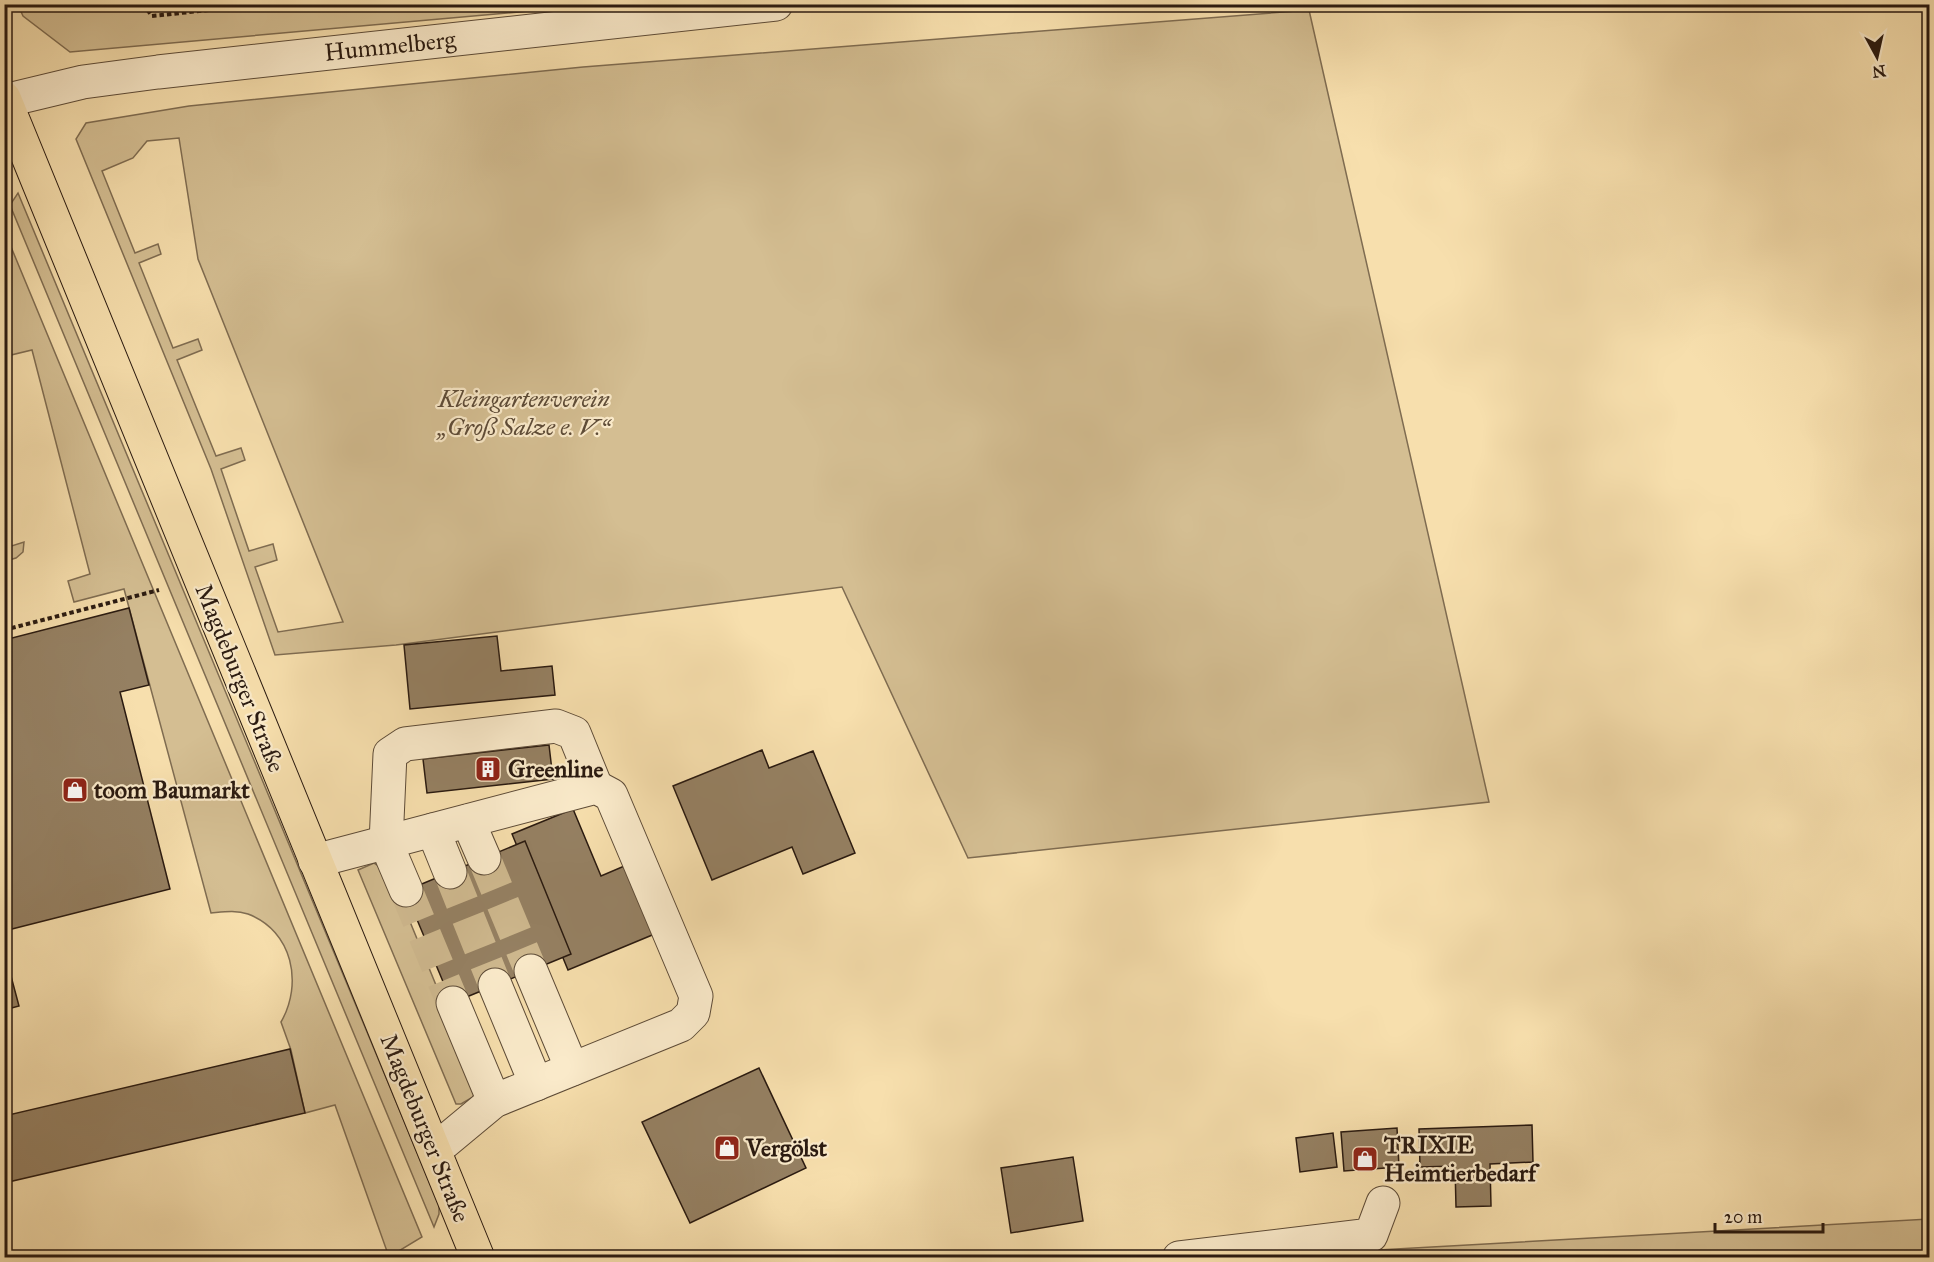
<svg xmlns="http://www.w3.org/2000/svg" width="1934" height="1262" viewBox="0 0 1934 1262" font-family="'IM FELL Great Primer',serif">
  <style>
    .green { fill: #d4be92; stroke: #7f6c51; stroke-width: 1.5; fill-rule: evenodd }
    .building { fill: #958062; stroke: #2a1a10; stroke-width: 1.5 }
    .lines { fill: none; stroke-linecap: round; stroke-linejoin: round }
    .minor-tunnel { stroke: #ceb88e; stroke-width: 33; stroke-dasharray: 33 16; stroke-linecap: butt }
    .minor-casing { stroke: #5d4b37; stroke-width: 35 }
    .major-casing { stroke: #2a1a10; stroke-width: 35 }
    .path { stroke: #2a1a10; stroke-width: 4; stroke-dasharray: 4.5 3; stroke-linecap: butt }
    .minor { stroke: #faeaca; stroke-width: 33 }
    .major { stroke: #f7dfad; stroke-width: 33 }
    .labels { text-anchor: middle; stroke-width: 4.5; stroke-linejoin: round; paint-order: stroke }
    .street-label { font-size: 24px; fill: #2a1a10; stroke: #faeaca }
    .park-label { font-size: 24px; font-style: italic; fill: #5d4b37; stroke: #faeaca }
    .poi-label { font-size: 24px; font-weight: bold; fill: #2a1a10; stroke: #faeaca; text-anchor: start }
  </style>
  <rect width="100%" height="100%" fill="#f7dfad"/>
  <filter id="stains"><feTurbulence type="fractalNoise" baseFrequency=".00333" numOctaves="4"/><feColorMatrix values="0 0 0 0 .2 0 0 0 0 .09 0 0 0 0 .02 0 0 0 .5 -.17"/></filter>
  <radialGradient id="worn" r=".72"><stop offset=".6" stop-color="#630" stop-opacity="0"/><stop offset="1" stop-color="#630" stop-opacity=".3"/></radialGradient>
  <!-- green -->
  <g class="green">
    <path d="M18 5H597L70 52 23 16Z"/>
    <path d="M1309 10 1489 802 968 858 842 587 396 645 275 655 211 469 76 139 86 123 189 106 583 67ZM179 138 198 259 343 622 278 632 255 567 277 560 273 544 249 551 221 469 245 460 241 448 216 456 177 360 202 350 198 339 173 348 139 263 161 254 158 244 135 253 102 171 133 158 147 141Z"/>
    <path d="M18 193 439 1205V1214L434 1227 10 205Z"/>
    <path d="M4 230 422 1237 389 1257 335 1105 305 1113 291 1050 281 1022C303 984 293 931 248 914 236 910 223 912 211 913L124 589 74 602 68 581 90 574 32 350 11 355 5 329Z"/>
    <path d="M24 542 23 552 16 558 5 561V548Z"/>
    <path d="M374 863 390 873 477 1085 473 1097 461 1104H456L358 870Z"/>
    <path d="M1929 1219V1257H1254Z"/>
  </g>
  <!-- building -->
  <g class="building">
    <path d="M129 608 149 685 120 692 170 889 4 931V640Z"/>
    <path d="M497 636 501 671 552 666 555 695 410 709 404 645Z"/>
    <path d="M549 745 553 779 427 793 423 759Z"/>
    <path d="M762 750 769 768 813 751 855 853 803 874 792 847 712 880 673 786Z"/>
    <path d="M573 809 601 876 629 864 657 933 568 970 512 834Z"/>
    <path d="M525 841 571 954 452 1003 405 891Z"/>
    <path d="M4 950 19 1006 4 1010Z"/>
    <path d="M290 1049 305 1113 4 1183V1116Z"/>
    <path d="M759 1068 806 1168 690 1223 642 1122Z"/>
    <path d="M1532 1125 1533 1162 1490 1164 1491 1206 1456 1207 1455 1166 1420 1167 1419 1129Z"/>
    <path d="M1397 1128 1399 1167 1344 1171 1341 1132Z"/>
    <path d="M1333 1133 1337 1167 1300 1172 1296 1138Z"/>
    <path d="M1073 1157 1083 1221 1011 1233 1001 1168Z"/>
  </g>
  <g class="lines">
    <!-- minor-tunnel -->
    <g class="minor-tunnel">
      <path d="M484 858 531 971"/>
      <path d="M450 872 495 985"/>
      <path d="M406 890 453 1003"/>
    </g>
    <!-- minor casing -->
    <g class="minor-casing">
      <g id="minor">
        <path d="M4 101 83 82 158 72 776 4"/>
        <path d="M468 821 484 858"/>
        <path d="M433 830 450 872"/>
        <path d="M315 861 596 787 611 795 696 996 693 1013 681 1025 494 1101 435 1150"/>
        <path d="M406 890 386 843 390 754 405 744 556 726 574 733 596 787"/>
        <path d="M531 971 572 1069"/>
        <path d="M495 985 536 1084"/>
        <path d="M453 1003 494 1101"/>
        <path d="M1179 1258 1371 1235 1383 1203"/>
      </g>
    </g>
    <!-- major casing -->
    <g class="major-casing">
      <path id="major" d="M4 98 478 1258"/>
    </g>
    <!-- path -->
    <g class="path">
      <path d="M143 4 152 16 266 4"/>
      <path d="M4 630 159 590"/>
    </g>
    <!-- minor -->
    <use href="#minor" class="minor"/>
    <!-- major -->
    <use href="#major" class="major"/>
  </g>
  <!-- icons -->
  <defs>
    <g id="building-square" transform="scale(1.35)"><rect x="-9" y="-9" width="18" height="18" rx="4" fill="#8f2418" stroke="#faeaca"/><path d="M-4-6H4V6H1V3H-1V6H-4ZM-2.5-4.3h1.7v1.8h-1.7ZM.8-4.3h1.7v1.8H.8ZM-2.5-1h1.7V.8h-1.7ZM.8-1h1.7V.8H.8Z" fill="#fff"/></g>
    <g id="shop-square" transform="scale(1.35)"><rect x="-9" y="-9" width="18" height="18" rx="4" fill="#8f2418" stroke="#faeaca"/><path d="M-5-2.5h2.3a2.7 3.5 0 0 1 5.4 0H5L5.5 6h-11ZM-1.5-2.5h3a1.5 2.3 0 0 0-3 0Z" fill="#fff"/></g>
  </defs>
  <g fill-rule="evenodd">
    <use href="#building-square" x="488" y="769"/>
    <use href="#shop-square" x="75" y="790"/>
    <use href="#shop-square" x="727" y="1148"/>
    <use href="#shop-square" x="1365" y="1159"/>
  </g>
  <g class="labels">
    <!-- street labels -->
    <g class="street-label">
      <text transform="translate(390 46) rotate(-6)" y="8">Hummelberg</text>
      <text transform="translate(240 678) rotate(68)" y="8">Magdeburger Straße</text>
      <text transform="translate(425 1128) rotate(68)" y="8">Magdeburger Straße</text>
    </g>
    <!-- park labels -->
    <g class="park-label">
      <text x="524" y="407">Kleingartenverein<tspan x="524" dy="28">„Groß Salze e. V.“</tspan></text>
    </g>
    <!-- poi labels -->
    <g class="poi-label">
      <text x="508" y="777">Greenline</text>
      <text x="94" y="798">toom Baumarkt</text>
      <text x="1384" y="1153">TRIXIE<tspan x="1384" dy="28">Heimtierbedarf</tspan></text>
      <text x="746" y="1156">Vergölst</text>
    </g>
  </g>
  <!-- margin -->
  <rect width="1934" height="1262" fill="none" stroke="#f7dfad" stroke-width="24"/>
  <rect x="6" y="6" width="1922" height="1250" fill="none" stroke="#2a1a10" stroke-width="3"/>
  <rect x="12" y="12" width="1910" height="1238" fill="none" stroke="#2a1a10" stroke-width="1.5"/>
  <!-- north arrow -->
  <g transform="translate(1877 57) rotate(172)" stroke="#faeaca" stroke-width="4.5" paint-order="stroke">
  <path d="M0-4.5L10 22L0 15L-10 22Z" fill="#2a1a10"/>
  <text y="-9" font-size="16" font-weight="bold" text-anchor="middle" fill="#2a1a10">N</text>
  </g>
  <!-- scale -->
  <path d="M1715 1223v9h108v-9" fill="none" stroke="#2a1a10" stroke-width="3"/>
  <text x="1724" y="1223" font-size="18" fill="#2a1a10" stroke="#faeaca" stroke-width="4.5" paint-order="stroke">20 m</text>
  <rect width="100%" height="100%" filter="url(#stains)"/>
  <rect width="100%" height="100%" fill="url(#worn)"/>
</svg>
